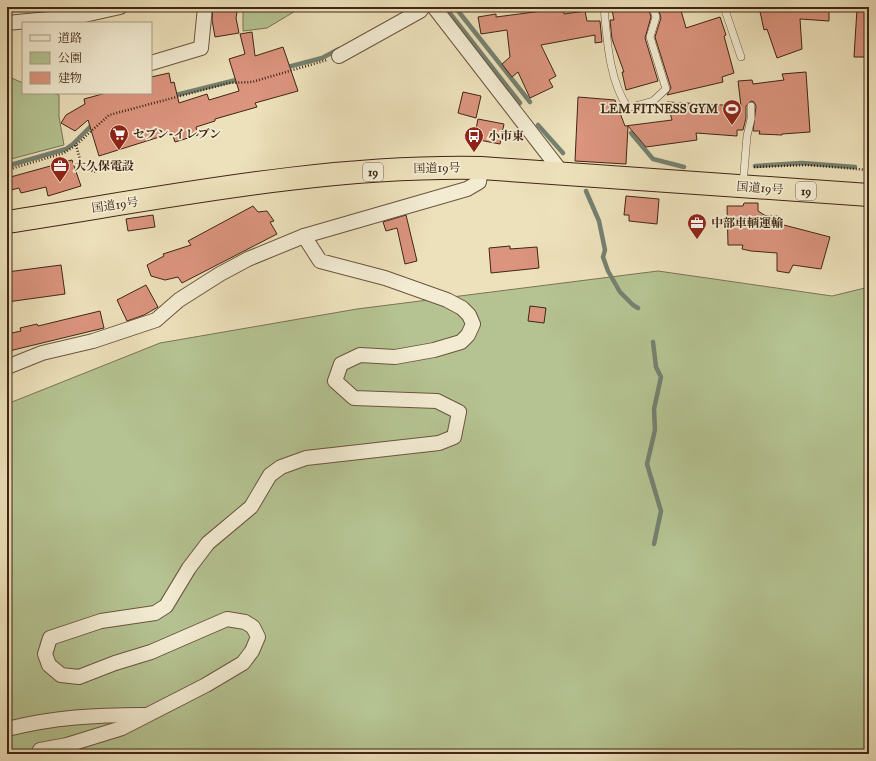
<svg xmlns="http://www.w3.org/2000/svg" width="876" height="761" viewBox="0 0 876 761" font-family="'IM FELL Great Primer','Noto Serif JP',serif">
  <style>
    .green { fill: #b5c392; stroke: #7a7453 }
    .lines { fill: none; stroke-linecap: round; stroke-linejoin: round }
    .stream { stroke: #758170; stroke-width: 4.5 }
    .building { fill: #db947e; stroke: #402614 }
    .lane-casing { stroke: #6b553e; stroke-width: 8 }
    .street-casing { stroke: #6b553e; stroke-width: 16 }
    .highway-casing { stroke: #402614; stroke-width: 24 }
    .path { stroke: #402614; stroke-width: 2.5; stroke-dasharray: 1 2; stroke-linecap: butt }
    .lane { stroke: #f3ecd3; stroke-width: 7 }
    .street { stroke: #f3ecd3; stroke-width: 14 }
    .highway { stroke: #ede1bb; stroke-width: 22 }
    .labels { text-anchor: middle; stroke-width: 3.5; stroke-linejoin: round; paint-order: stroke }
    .shield { fill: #f3ecd3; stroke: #76614d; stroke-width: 1 }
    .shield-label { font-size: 11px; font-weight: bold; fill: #402614 }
    .poi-label { font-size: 12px; font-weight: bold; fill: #402614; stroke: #f3ecd3; text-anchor: start }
    .street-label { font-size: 12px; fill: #402614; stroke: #f3ecd3 }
  </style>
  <rect width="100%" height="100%" fill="#ede1bb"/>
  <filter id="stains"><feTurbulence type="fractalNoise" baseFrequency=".005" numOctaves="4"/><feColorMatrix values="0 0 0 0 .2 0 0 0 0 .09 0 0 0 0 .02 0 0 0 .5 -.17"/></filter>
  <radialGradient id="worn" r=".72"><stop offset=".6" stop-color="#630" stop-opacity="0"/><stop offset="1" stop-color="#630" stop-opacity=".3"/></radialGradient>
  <!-- green -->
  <g class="green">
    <path d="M243 7H302L267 28 243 31Z"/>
    <path d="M7 76 23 83V93H52L59 95V117L64 145 7 160Z"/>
    <path d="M658 271 832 296 869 287V754H7V404L160 343 357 309Z"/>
  </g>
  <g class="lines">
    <!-- stream -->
    <g class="stream">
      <path d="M445 7 520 103"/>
      <path d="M455 7 530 102"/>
      <path d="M284 68 322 58 339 49"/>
      <path d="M172 96 240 79"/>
      <path d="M538 125 563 153"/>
      <path d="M631 133 653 159 684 167"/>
      <path d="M7 166 66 149 73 144 94 123"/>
      <path d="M755 166 802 163 855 167"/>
      <path d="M586 191 599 221 605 250 603 257 608 271 620 292 633 305 638 308"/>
      <path d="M653 342 656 367 661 377 654 409 655 430 647 464 661 511 654 544"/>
    </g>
  </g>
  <!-- building -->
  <g class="building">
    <path d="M213 7H238L236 18 239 33 215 37 212 20Z"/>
    <path d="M541 7H563L564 14 585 11 587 21H600L602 42 595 43V35L541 45 556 76 549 80 553 87 530 98 518 72 512 77 502 64 510 57 507 30 481 34 478 17 496 14V17L542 11Z"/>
    <path d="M625 7H648L651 17 645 38 658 81 626 90 622 72H624L612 39 610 20H614L612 10Z"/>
    <path d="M658 7H680L686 28 720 17 726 35 724 36 734 73 722 77 723 82 667 95 671 88 655 37 661 18Z"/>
    <path d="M759 7H829V21L800 19 802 49 777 58 767 29 764 30Z"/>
    <path d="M857 9 869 11V57H854Z"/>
    <path d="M252 32 255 56 283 47 298 91 255 103 257 107 215 119V121L196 127 198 135 175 142 172 133 99 156 88 120 75 131 61 123 66 115 85 104 84 99 106 93H151V77L169 73 171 83 174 82 179 103 207 94 209 100 239 91 229 59 245 54 240 34Z"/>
    <path d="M806 72 810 132 782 134V135L759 134 760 131H753L756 106 754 102 751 101 746 106V118L743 130H737V136L696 133 697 140 646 147 628 126 626 164 575 161 578 97 615 100 625 126 672 120 667 102 741 106 738 81 752 80 753 84 784 80 782 74Z"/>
    <path d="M463 92 481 96 476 118 458 113Z"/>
    <path d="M478 119 504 124 500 144 474 139Z"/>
    <path d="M72 160 81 186 48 196 46 187 21 193 19 188 7 191V178Z"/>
    <path d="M626 196 659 199 657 224 629 221V215H624Z"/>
    <path d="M744 203H758V211L766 216H780V224L830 237 821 269 793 265 789 273 777 271V253L751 251 742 249 743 245H728L727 206H743Z"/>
    <path d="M253 206 258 212 267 211 274 221 270 222 277 234 182 283 178 277 165 280 151 276 147 265 164 256 163 254 191 245 188 241Z"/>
    <path d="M153 215 155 227 128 231 126 219Z"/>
    <path d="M406 215 417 261 405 264 397 228 386 231 383 222Z"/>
    <path d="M510 246V249L537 247 539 268 491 273 489 248Z"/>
    <path d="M61 265 65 294 7 302V272Z"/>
    <path d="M146 285 158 307 144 315 127 321 117 300Z"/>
    <path d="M530 306 546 308 544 323 528 321Z"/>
    <path d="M100 311 104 328 9 351 7 334 21 331 20 328 37 324 38 326Z"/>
  </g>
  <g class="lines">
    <!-- lane casing -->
    <g class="lane-casing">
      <g id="lane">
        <path d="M604 7C607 40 609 80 628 108L653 101 666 89 650 37 656 17 653 7"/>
        <path d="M724 7 741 57"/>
        <path d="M743 184 747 136 751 119V106"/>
      </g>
    </g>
    <!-- street casing -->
    <g class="street-casing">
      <g id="street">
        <path d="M434 7 563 174"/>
        <path d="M7 23 80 16 120 7"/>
        <path d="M339 56 420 11 423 7"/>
        <path d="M151 63 201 48 205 7"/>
        <path d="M7 367 42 353 93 341 156 320 179 300 220 274 248 259 304 236 467 189 479 182 481 168"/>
        <path d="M7 729C55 717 95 715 144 715"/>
        <path d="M38 754 40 750 67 745 122 728 206 685 243 663 252 651 258 637 253 627 245 622 227 619 151 652 115 663 79 677 61 675 49 665 45 654 50 638 101 621 155 613 166 606 189 568 208 543 251 507 270 475 281 467 306 458 439 443 454 437 459 412 437 401 354 398 335 381 341 364 360 355 395 357 434 350 461 342 468 335 473 324 469 315 462 308 447 300 385 278 320 261 304 236"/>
      </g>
    </g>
    <!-- highway casing -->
    <g class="highway-casing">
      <path id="highway" d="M7 222C163 198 322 165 481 168L869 195"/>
    </g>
    <!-- path -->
    <g class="path">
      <path d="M76 145 82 167 96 172"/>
      <path d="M754 167 807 165 869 170"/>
      <path d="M7 170 64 153 76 145 109 115 229 83 252 82 327 60"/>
    </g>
    <!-- lane -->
    <use href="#lane" class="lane"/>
    <!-- street -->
    <use href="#street" class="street"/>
    <!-- highway -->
    <use href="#highway" class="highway"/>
  </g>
  <!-- icons -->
  <defs>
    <g id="stadium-pin" transform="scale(1)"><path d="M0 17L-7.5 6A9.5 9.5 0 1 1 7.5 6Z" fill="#8f2418" stroke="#f3ecd3"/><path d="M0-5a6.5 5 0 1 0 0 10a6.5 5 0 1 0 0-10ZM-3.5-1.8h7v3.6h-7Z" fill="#fff"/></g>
    <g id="supermarket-pin" transform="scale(1)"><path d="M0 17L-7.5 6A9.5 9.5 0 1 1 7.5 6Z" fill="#8f2418" stroke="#f3ecd3"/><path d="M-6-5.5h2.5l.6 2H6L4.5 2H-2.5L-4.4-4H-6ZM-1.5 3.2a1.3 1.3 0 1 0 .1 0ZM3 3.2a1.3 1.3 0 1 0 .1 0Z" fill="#fff"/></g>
    <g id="bus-pin" transform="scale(1)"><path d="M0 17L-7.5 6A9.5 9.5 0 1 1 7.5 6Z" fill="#8f2418" stroke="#f3ecd3"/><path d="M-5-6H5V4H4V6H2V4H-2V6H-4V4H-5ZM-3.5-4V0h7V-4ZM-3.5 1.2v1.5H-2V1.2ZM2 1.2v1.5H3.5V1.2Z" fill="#fff"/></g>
    <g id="office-pin" transform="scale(1)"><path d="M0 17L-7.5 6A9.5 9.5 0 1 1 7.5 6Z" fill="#8f2418" stroke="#f3ecd3"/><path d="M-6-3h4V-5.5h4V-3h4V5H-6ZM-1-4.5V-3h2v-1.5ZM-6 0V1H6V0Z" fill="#fff"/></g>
  </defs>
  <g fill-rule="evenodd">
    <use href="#stadium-pin" x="732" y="109"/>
    <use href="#supermarket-pin" x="119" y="134"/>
    <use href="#bus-pin" x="474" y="136"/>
    <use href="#office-pin" x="60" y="166"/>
    <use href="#office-pin" x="697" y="223"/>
  </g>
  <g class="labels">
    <!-- shield labels -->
    <g class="shield">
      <rect x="363" y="163" width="20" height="18" rx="3"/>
      <rect x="796" y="182" width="20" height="18" rx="3"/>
    </g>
    <g class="shield-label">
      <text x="373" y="176">19</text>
      <text x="806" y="195">19</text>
    </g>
    <!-- poi labels -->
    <g class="poi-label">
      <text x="718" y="113" text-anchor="end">LEM FITNESS GYM</text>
      <text x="133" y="138">セブン-イレブン</text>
      <text x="488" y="140">小市東</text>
      <text x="74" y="170">大久保電設</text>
      <text x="711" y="227">中部車輌運輸</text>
    </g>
    <!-- street labels -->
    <g class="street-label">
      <text transform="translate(437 168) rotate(-1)" y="4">国道19号</text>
      <text transform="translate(760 188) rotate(4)" y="4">国道19号</text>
      <text transform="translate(115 205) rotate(-8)" y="4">国道19号</text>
    </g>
  </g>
  <!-- margin -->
  <rect width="876" height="761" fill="none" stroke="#ede1bb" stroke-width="24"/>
  <rect x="8" y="8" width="860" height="745" fill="none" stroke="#402614" stroke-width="2"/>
  <rect x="12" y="12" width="852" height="737" fill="none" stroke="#402614"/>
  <!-- legend -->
  <rect x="22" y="22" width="130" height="72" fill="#f3ecd3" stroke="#ab9d87"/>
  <rect x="30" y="35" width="20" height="6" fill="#f3ecd3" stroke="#ab9d87"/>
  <text x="58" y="42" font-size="12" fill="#402614">道路</text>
  <rect x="30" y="52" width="20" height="12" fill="#b5c392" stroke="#ab9d87"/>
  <text x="58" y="62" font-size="12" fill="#402614">公園</text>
  <rect x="30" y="72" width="20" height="12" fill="#db947e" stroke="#ab9d87"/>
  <text x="58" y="82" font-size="12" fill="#402614">建物</text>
  <rect width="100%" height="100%" filter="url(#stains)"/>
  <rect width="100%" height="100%" fill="url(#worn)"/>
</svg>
